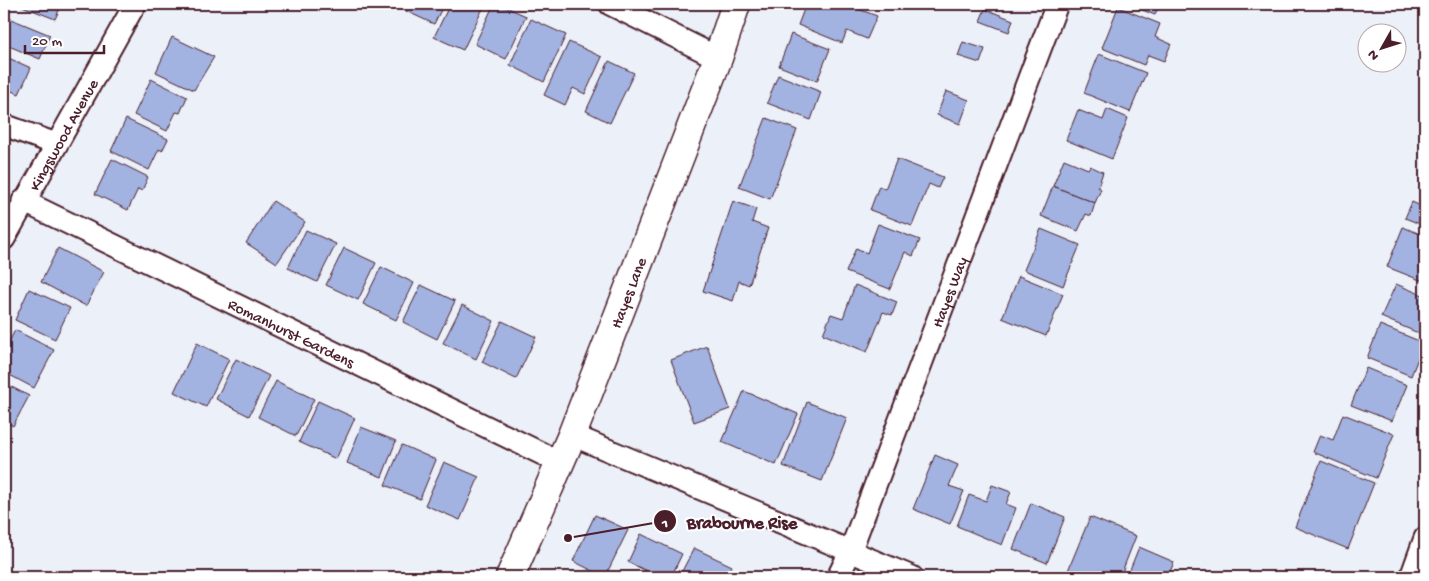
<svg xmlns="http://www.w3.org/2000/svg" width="1429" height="581" viewBox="0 0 1429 581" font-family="'Gochi Hand',sans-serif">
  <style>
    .building { fill: #a2b2e1; stroke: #4a1f2b }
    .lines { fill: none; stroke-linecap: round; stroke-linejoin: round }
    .minor-casing { stroke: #4a1f2b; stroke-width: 25 }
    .secondary-casing { stroke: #4a1f2b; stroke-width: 31 }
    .minor { stroke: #fff; stroke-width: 21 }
    .secondary { stroke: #fff; stroke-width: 28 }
    .labels { text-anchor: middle; stroke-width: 4; stroke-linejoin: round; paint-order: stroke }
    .street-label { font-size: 16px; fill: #4a1f2b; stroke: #fff }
    .leader { fill: none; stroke: #4a1f2b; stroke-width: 2 }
    .callout-dot { fill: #4a1f2b; stroke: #fff; stroke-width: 2 }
    .mark-label { font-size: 15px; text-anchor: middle; font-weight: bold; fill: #fff }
    .callout-label { font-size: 18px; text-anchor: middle; font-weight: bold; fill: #4a1f2b; stroke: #fff; stroke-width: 4; stroke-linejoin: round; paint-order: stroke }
  </style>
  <rect width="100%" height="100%" fill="#ecf0f9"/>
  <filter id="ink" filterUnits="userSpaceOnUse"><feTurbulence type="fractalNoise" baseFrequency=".02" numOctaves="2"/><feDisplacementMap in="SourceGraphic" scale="10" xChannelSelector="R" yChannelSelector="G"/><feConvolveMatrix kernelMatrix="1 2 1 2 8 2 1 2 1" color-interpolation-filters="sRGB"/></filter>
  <g filter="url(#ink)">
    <!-- building -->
    <g class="building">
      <path d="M23 4H62L55 19 22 6Z"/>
      <path d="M398 4H444L434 24 397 7Z"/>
      <path d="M450 4H485L463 50 434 37Z"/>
      <path d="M494 4H499L526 16 506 59 475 44Z"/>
      <path d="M806 4H845L877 16 867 39 847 31 842 43 798 25Z"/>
      <path d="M1127 4H1159L1155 15Z"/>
      <path d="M1118 7 1160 24 1155 37 1171 44 1164 61 1148 55 1144 65 1102 48Z"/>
      <path d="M985 9 1013 20 1009 32 980 21Z"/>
      <path d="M4 16 50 35 40 59 4 44Z"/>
      <path d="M531 19 566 35 544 82 510 65Z"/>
      <path d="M791 34 830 49 817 81 779 66Z"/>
      <path d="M172 37 214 57 194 90 156 72Z"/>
      <path d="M569 42 602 57 585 94 573 88 565 105 544 95Z"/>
      <path d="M963 42 985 49 980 63 958 56Z"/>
      <path d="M1099 54 1146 73 1130 112 1084 93Z"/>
      <path d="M4 56 31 68 19 94 4 88Z"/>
      <path d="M609 61 634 73 610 123 586 111Z"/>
      <path d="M778 75 821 92 811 120 767 103Z"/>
      <path d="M151 79 187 97 180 113 176 112 167 131 134 115Z"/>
      <path d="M946 91 969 100 960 124 937 115Z"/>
      <path d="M1107 109 1128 118 1112 159 1066 140 1078 110 1103 120Z"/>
      <path d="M766 118 797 130 770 199 739 187Z"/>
      <path d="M126 119 168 139 162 151 159 149 149 170 111 151Z"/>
      <path d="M112 159 148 177 142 191 138 189 128 210 95 194Z"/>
      <path d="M897 159 943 177 938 188 929 184 912 226 870 210 879 186 885 189Z"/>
      <path d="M1064 159 1088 169 1090 166 1103 172 1098 187 1101 189 1095 203 1053 186Z"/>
      <path d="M1053 186 1095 203 1091 216 1086 214 1078 231 1041 216Z"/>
      <path d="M273 201 305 222 277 263 246 243Z"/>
      <path d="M733 201 756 209 752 222 768 228 749 285 739 281 733 301 703 291Z"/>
      <path d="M1412 202 1425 208V226L1405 218Z"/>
      <path d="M878 224 920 240 913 256 905 252 890 289 846 272 856 248 867 253Z"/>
      <path d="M1403 227 1425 236V282L1387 267Z"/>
      <path d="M1041 229 1080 245 1063 286 1024 270Z"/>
      <path d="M306 230 336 244 317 282 288 268Z"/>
      <path d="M58 248 104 272 86 306 41 282Z"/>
      <path d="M344 248 376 263 358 300 326 285Z"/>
      <path d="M381 267 414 283 396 320 363 304Z"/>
      <path d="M1019 276 1063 294 1046 336 1002 318Z"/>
      <path d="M1396 284 1425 296V336L1381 317Z"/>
      <path d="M421 285 455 301 437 339 403 322Z"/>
      <path d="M855 285 897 302 892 315 883 312 867 352 823 334 831 314 843 318Z"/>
      <path d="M29 289 70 308 55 339 15 320Z"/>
      <path d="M462 305 494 321 476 359 443 343Z"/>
      <path d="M502 321 536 337 516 379 482 362Z"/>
      <path d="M1380 325 1424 343 1411 376 1367 358Z"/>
      <path d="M15 330 54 350 34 388 4 372V352Z"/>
      <path d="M197 343 229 359 206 407 174 392Z"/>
      <path d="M707 346 730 409 694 422 671 360Z"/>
      <path d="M236 359 269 376 249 416 216 399Z"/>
      <path d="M1366 368 1407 385 1392 421 1351 405Z"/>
      <path d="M276 381 314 399 296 436 258 417Z"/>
      <path d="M4 383 29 396 13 426 4 421Z"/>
      <path d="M744 391 798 414 776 465 722 442Z"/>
      <path d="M318 401 355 418 336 459 299 442Z"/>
      <path d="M807 402 847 418 822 481 783 466Z"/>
      <path d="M1343 414 1394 434 1376 478 1313 452 1320 435 1333 440Z"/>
      <path d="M361 427 396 441 382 477 347 463Z"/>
      <path d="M4 433 9 436 4 446Z"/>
      <path d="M402 445 436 460 420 499 385 485Z"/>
      <path d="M935 455 958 465 949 486 964 491 950 524 913 509Z"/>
      <path d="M1321 461 1374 483 1348 549 1295 527Z"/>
      <path d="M444 462 479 477 460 520 425 505Z"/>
      <path d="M992 485 1011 492 1006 504 1016 508 1002 545 957 526 969 495 986 501Z"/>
      <path d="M1031 503 1065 517 1047 563 1013 549Z"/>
      <path d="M595 515 628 530 605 577 573 561Z"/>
      <path d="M1090 517 1136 536 1120 577H1100L1093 575 1092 577H1079L1067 573Z"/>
      <path d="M641 534 682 554 671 577H659L628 562Z"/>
      <path d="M1139 547 1174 562 1168 577H1127Z"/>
      <path d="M694 548 732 566 727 577H679Z"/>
    </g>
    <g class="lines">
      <!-- minor casing -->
      <g class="minor-casing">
        <g id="minor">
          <path d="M610 4 718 58"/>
          <path d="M4 125 56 144"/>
          <path id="s1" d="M23 201 561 463"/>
          <path id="s2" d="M4 239 135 4"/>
          <path d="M572 435 912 577"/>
          <path id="s3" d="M838 577 850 552 1057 4"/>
          <path d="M1411 577 1425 538"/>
        </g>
      </g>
      <!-- secondary casing -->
      <g class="secondary-casing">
        <g id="secondary">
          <path id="s4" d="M510 577 572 435 718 58 736 4"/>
        </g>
      </g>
      <!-- minor -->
      <use href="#minor" class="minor"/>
      <!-- secondary -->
      <use href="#secondary" class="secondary"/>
    </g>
  </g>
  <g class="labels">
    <!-- street labels -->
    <g class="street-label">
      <text dy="6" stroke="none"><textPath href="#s2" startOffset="120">Kingswood Avenue</textPath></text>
      <text dy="6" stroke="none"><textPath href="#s3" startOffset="306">Hayes Way</textPath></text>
      <text dy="6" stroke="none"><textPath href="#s4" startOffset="308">Hayes Lane</textPath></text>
      <text dy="6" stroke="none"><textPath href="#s1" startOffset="299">Romanhurst Gardens</textPath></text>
    </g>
  </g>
  <!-- callouts -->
  <path class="leader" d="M568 538L665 521"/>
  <g class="callout-dot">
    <circle cx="568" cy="538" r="5"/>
    <circle cx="665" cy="521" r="12"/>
  </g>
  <g class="mark-label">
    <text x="665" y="527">1</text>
  </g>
  <g class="callout-label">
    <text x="742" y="528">Brabourne Rise</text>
  </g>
  <!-- margin -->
  <rect width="1429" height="581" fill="none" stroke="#fff" stroke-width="20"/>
  <rect x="10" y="10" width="1409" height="561" fill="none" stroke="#4a1f2b" stroke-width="2" filter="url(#ink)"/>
  <!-- north arrow -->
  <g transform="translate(1382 48) rotate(231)"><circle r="24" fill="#ffffff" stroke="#b7a5aa"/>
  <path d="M0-4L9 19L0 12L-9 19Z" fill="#4a1f2b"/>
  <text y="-8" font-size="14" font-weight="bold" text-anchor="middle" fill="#4a1f2b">N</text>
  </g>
  <!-- scale -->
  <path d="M25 45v8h79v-8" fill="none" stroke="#4a1f2b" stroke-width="2.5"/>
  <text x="32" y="45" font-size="15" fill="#4a1f2b" stroke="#ffffff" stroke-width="4" paint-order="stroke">20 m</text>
</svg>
